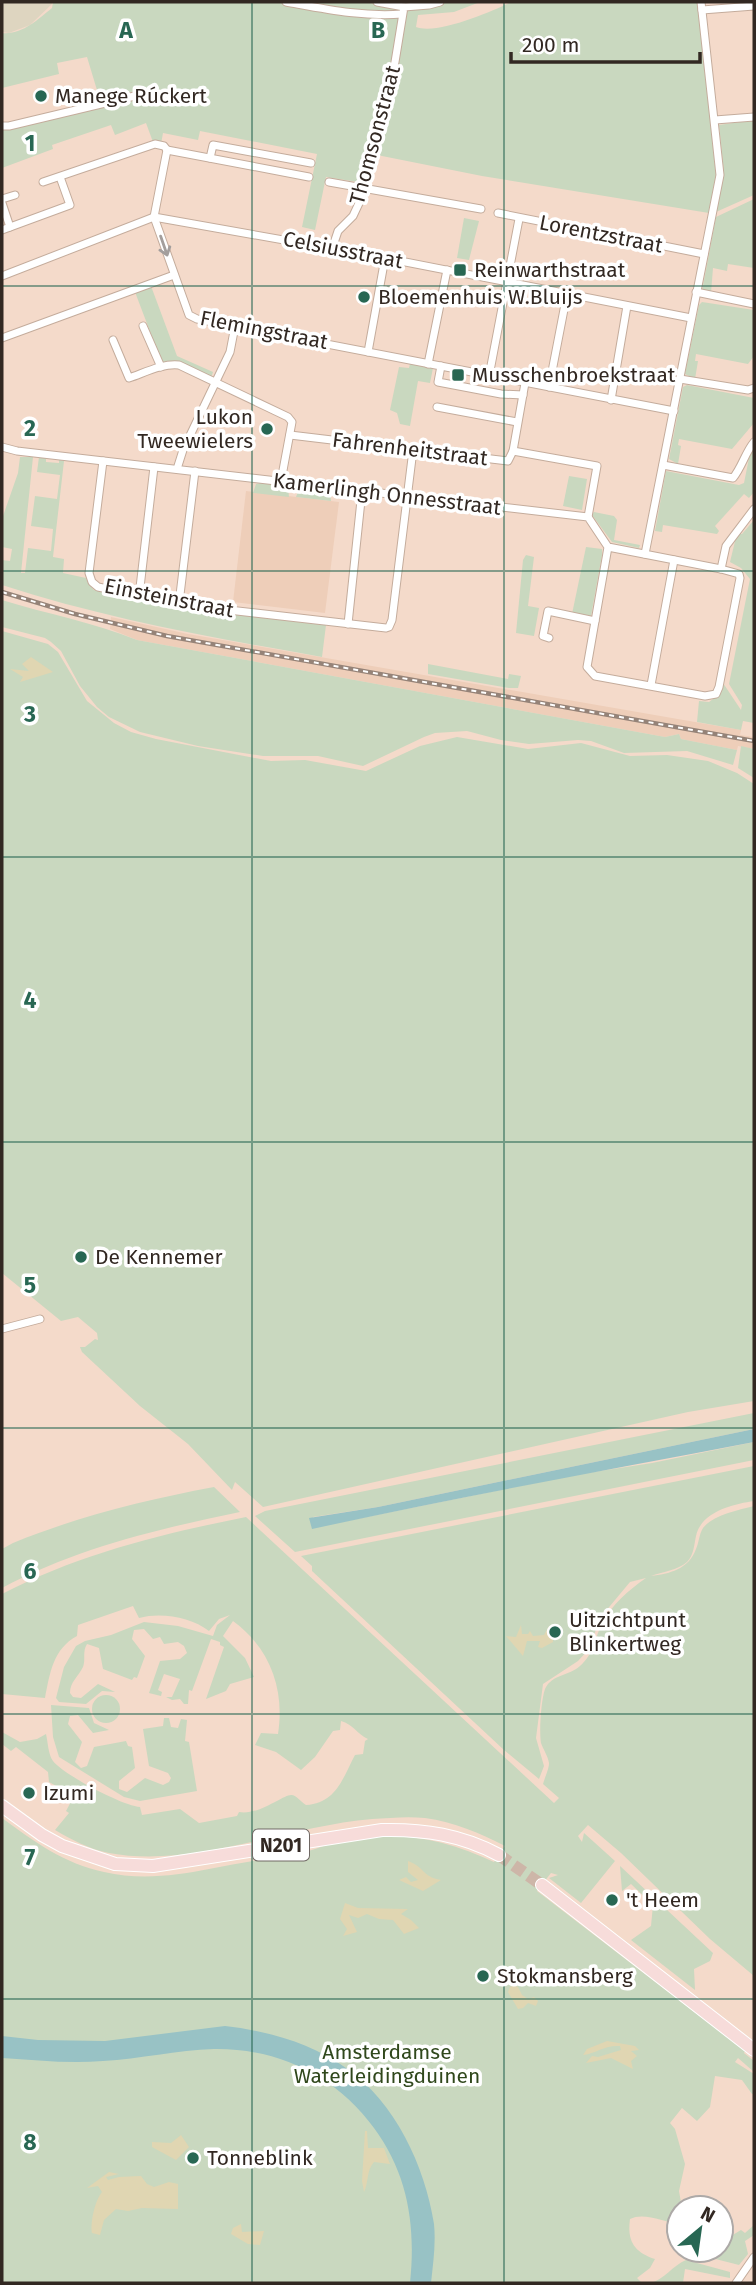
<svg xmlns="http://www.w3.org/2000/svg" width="756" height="2285" viewBox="0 0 756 2285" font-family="'Fira Sans',sans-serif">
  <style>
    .built { fill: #eeceb9 }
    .education { fill: #ded5c0 }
    .green { fill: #c9d8bf }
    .sand { fill: #e0d6b2 }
    .water { fill: #98c2c5 }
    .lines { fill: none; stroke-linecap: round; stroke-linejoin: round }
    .primary-tunnel { stroke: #cdb6a8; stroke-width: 12; stroke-dasharray: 12 6; stroke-linecap: butt }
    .street-casing { stroke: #c4ac9c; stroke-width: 9 }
    .primary-casing { stroke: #fff; stroke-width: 14 }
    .street { stroke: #fff; stroke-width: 7 }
    .primary { stroke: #f7dcda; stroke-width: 12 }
    .rail-casing { stroke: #958378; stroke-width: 4.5 }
    .rail { stroke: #fff; stroke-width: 2; stroke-dasharray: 5; stroke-linecap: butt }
    .oneway { stroke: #a39e9c }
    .grid { fill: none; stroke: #286753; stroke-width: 2; stroke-opacity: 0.55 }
    .poi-dot { fill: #286753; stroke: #fff; stroke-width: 2.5 }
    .labels { text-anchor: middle; stroke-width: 7; stroke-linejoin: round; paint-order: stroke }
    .shield { fill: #fff; stroke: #706864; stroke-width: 2 }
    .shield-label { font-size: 19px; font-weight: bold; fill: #322822 }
    .poi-label { font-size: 21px; fill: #322822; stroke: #fff; text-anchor: start }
    .street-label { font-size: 21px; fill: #322822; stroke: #fff }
    .park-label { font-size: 21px; fill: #30481c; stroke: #fff }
    .grid-label { font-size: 23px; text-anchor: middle; font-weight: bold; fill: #286753; stroke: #fff; stroke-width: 7; stroke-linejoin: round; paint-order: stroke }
  </style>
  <rect width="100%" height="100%" fill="#f4daca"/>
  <!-- built -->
  <g class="built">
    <path d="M246 491 339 502 325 613 233 602Z"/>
    <path d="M111 617 188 634 741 730 740 735 754 737V749L738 746 737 750 681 739 679 734 665 737 137 640 110 629Z"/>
  </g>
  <!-- education -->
  <path class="education" d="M2 2H52V4L30 25 9 33 2 32Z"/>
  <!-- green -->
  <g class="green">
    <path d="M53 2H365L395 8 399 14 396 41 387 79 377 109 371 155 364 183 326 177 315 230 302 227 317 154 200 131 198 140 163 133 161 144 153 142 146 123 115 135 111 125 52 145 53 149 2 168V130L131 101 144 92 143 89 100 100 87 57 57 63 59 74 2 88V33C22 35 37 20 52 8Z"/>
    <path d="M446 2H480L454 12 418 15 416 27C437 35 491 12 511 2H698L716 175 709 213 482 176 377 155 398 67 407 11 409 9H424Z"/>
    <path d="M754 120V195L716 212 724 172 719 125Z"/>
    <path d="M754 199V268L728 264 727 271 713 268 711 293 702 291 716 217Z"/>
    <path d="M464 218 479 221 469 260 457 258Z"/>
    <path d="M151 286 177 356 213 372 211 378 162 363 135 292Z"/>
    <path d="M702 302 754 310V356L748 364 696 354 695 361H698L695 379 685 374 699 305Z"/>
    <path d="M410 364 433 368 430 383 418 381 410 426 400 424 397 413 390 410 399 367 409 368Z"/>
    <path d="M687 385 754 398V423L732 449 679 439 678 445 681 446 678 464 669 459 683 387Z"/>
    <path d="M754 448V492L749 498 744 494 715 526 719 531 717 534 663 525 662 532 655 531 666 471 739 485 744 483 750 453Z"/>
    <path d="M20 457H33L21 573H25L28 548 51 551 53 529 31 526 35 496 57 499 60 475 37 472 39 457 46 458V462L59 463V460L64 461 53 557 64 559 63 573 86 578 88 583 94 590 185 609 326 625 322 657C214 638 107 619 2 585V560L10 561 12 549 2 547V519L18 473Z"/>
    <path d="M569 476 587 479 582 510 563 506Z"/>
    <path d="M261 483 288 487 289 497 253 493 256 484Z"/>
    <path d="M299 489 330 492 331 501 296 497Z"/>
    <path d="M594 512 614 516 617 520 614 540 640 545 639 548 612 542 592 515Z"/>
    <path d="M754 520V723L743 721 741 730 697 722 699 701 709 702 721 693 723 683 741 710 742 705 729 684 750 579 741 568 730 562 737 533 742 534Z"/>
    <path d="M586 547 602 549V555L591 616 589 617 572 614Z"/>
    <path d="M526 555 534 557 528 606 539 608 534 636 516 633 523 560Z"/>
    <path d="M2 600C47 614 93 622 137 640L665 737 679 734 681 739 737 750 733 765 687 751 624 753 591 741 578 740 529 744 501 740 467 731 435 733 424 737 363 766 318 756H263L198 746 140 732 109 717 97 707 80 686 61 651 51 642 45 638 2 627Z"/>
    <path d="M2 631 48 644 58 652 87 701 114 723 131 732 156 739 271 761 305 760 366 771 420 746 457 737 528 749 581 743 630 756 667 755 708 761 737 773 754 784V1401L688 1412 263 1507 235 1482 232 1490 188 1444 140 1406 82 1352 80 1347H85L95 1339 98 1340 97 1333 78 1317 61 1321 2 1273Z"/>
    <path d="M428 664 508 679 509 674 521 676 518 688H509L428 674Z"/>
    <path d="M741 746 754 749V778L738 768Z"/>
    <path d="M754 1413V1429L378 1507 313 1517 312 1528 574 1475 652 1463 754 1442V1460L295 1552 255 1516 265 1511Z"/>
    <path d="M754 1466V1501C733 1504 701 1512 696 1536 694 1545 694 1555 687 1562 678 1570 662 1572 651 1576 669 1574 689 1569 696 1549 699 1543 699 1534 703 1528 713 1515 739 1510 754 1506V1976L710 1939 621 1853 588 1825 578 1836 582 1842 584 1833 615 1861 581 1903 549 1878 558 1875 551 1873 537 1891 745 2051 744 2053 754 2061V2072L738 2058 735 2062 754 2074V2094H752L742 2080 715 2076 710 2107 697 2121 682 2108 670 2123 675 2129 685 2164 679 2191 682 2208H679V2225C664 2221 643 2212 630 2219 627 2241 634 2252 655 2259L650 2268 637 2278 642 2283H2V1818C33 1841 65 1864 104 1872 139 1880 174 1876 209 1869 241 1863 272 1858 304 1852 318 1849 331 1842 345 1840 398 1830 446 1839 494 1862L505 1846C480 1833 454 1822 425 1818 407 1816 390 1818 372 1819 287 1826 193 1869 109 1853 89 1849 72 1840 55 1830L69 1813 66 1811 74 1796 49 1782 48 1772 16 1747 11 1751 2 1744V1732L20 1742 37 1739 46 1734C48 1742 48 1754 53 1761 64 1775 123 1806 140 1807L142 1815 180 1809 199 1823 237 1816 239 1812C259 1816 285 1793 292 1795 297 1796 301 1802 306 1805 337 1803 343 1777 355 1755L363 1754 365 1741 368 1739C357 1734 353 1724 341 1721L340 1730 333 1731 315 1757 301 1770 276 1752 255 1745 261 1733 278 1734C285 1689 270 1648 233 1621L223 1636 245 1658 254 1677 230 1684 226 1691 206 1699 224 1647 220 1645V1642L211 1639 192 1691 189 1690 188 1704H184L180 1699 172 1700 166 1697H172L180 1679 164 1674 158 1690 162 1692 161 1696 149 1693 160 1661 180 1659 187 1653 184 1646 178 1642 164 1644 160 1637 153 1639 144 1629 134 1630 132 1639 145 1656 137 1678 134 1677 132 1680 103 1669 99 1648 87 1644C82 1652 86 1659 83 1667 78 1677 70 1682 70 1693L73 1697 81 1698 98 1684 115 1692 102 1691 86 1704 59 1702 56 1698 64 1667 76 1646 85 1641 111 1635 144 1622 178 1626 213 1636 217 1625 230 1615 219 1619 209 1631C191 1617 161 1612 139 1618L133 1606 78 1625 77 1636C53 1649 50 1673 45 1698L2 1694V1594C79 1554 161 1534 246 1517L554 1803 559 1798 543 1784C545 1777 549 1769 549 1763 548 1756 543 1749 541 1743 539 1732 541 1700 545 1689 552 1674 569 1676 580 1666 594 1654 594 1639 602 1624 612 1604 629 1590 646 1578L630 1582 600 1618 589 1649 578 1661 543 1684 536 1738 544 1766 539 1779 504 1750 312 1571V1566L301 1556Z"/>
    <path d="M214 1487 240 1512C158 1529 77 1548 2 1588V1549L13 1543C79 1516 145 1500 214 1487Z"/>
    <circle cx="106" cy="1709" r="14"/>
    <path d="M51 1705 89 1708 94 1723 109 1730 93 1733 78 1715 70 1716 68 1724 82 1742 75 1762 81 1768 87 1766 94 1747 126 1741 128 1746 132 1747 135 1768 119 1781V1789L127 1792 145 1778 163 1785 169 1782 171 1778 168 1773 149 1766 143 1729 163 1726 164 1718H169L171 1727 178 1728 181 1719 187 1720 185 1741 189 1742 197 1791 140 1801 124 1797 59 1757 53 1737Z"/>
    <path d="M620 1866 713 1953 710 1961 694 1969 695 1990 631 1940 651 1926 653 1905 631 1884 622 1891Z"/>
    <path d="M754 2225V2235L745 2241 748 2254 739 2265 692 2253 691 2250H721V2233L731 2236 741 2230 745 2233Z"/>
    <path d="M686 2260 730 2272V2278L685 2269 683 2283H650C664 2280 672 2266 686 2260Z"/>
  </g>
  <!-- sand -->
  <g class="sand">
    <path d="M31 657 53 672 20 682 23 677 10 669 29 671 22 664Z"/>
    <path d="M521 1625 522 1634H528L530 1631 533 1636 544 1635 549 1626 552 1627 549 1637 553 1638V1642L542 1648 538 1647 540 1641H527L523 1656 506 1636 516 1637Z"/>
    <path d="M408 1861C425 1867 422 1877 441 1880L423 1891 399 1880 406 1877 411 1882 418 1880 408 1872Z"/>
    <path d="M345 1903 358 1908 408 1909 401 1914 411 1920 419 1928 404 1934 393 1920 379 1919 367 1914 358 1918 349 1915 357 1932 343 1936 347 1929 340 1919Z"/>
    <path d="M514 1985 518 1987 522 1995 528 1999 534 1997 538 2001 536 2006 528 2003 523 2008 518 2009 508 1992 510 1987Z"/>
    <path d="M607 2041 635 2046 639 2050 631 2051 637 2056 631 2061 633 2069 611 2058 586 2063 592 2056 598 2057 621 2050 620 2046C603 2045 598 2053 583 2055L587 2049Z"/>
    <path d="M365 2131H367L368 2148H384L390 2164 374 2162C366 2171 369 2182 364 2192L362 2181Z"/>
    <path d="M181 2135 189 2147 176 2160 152 2147V2142L171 2143Z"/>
    <path d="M109 2172 119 2174 106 2177 108 2180 119 2177 141 2176 147 2184 154 2187 169 2182 178 2184V2209L142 2208 128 2211 116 2209 104 2220 100 2235 92 2233C90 2223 95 2200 102 2192L98 2186 87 2188Z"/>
    <path d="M241 2224 242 2232 264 2231 260 2245 248 2244 231 2234 233 2228Z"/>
  </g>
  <!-- water -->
  <g class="water">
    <path d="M754 1429V1442C607 1470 459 1497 312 1529L309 1518 378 1507Z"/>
    <path d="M225 2026C268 2031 311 2043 346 2068 395 2102 425 2166 434 2224 436 2244 433 2264 431 2283H410C416 2226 408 2174 374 2128 336 2076 278 2048 214 2049 177 2050 140 2059 103 2061 69 2064 35 2060 2 2058V2036L38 2040 105 2041Z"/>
  </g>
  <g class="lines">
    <!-- primary-tunnel -->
    <path class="primary-tunnel" d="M499 1855 542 1885"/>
    <!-- street casing -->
    <g class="street-casing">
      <g id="street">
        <path d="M286 2C325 9 362 17 402 14"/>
        <path d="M377 2 404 7"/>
        <path d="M702 10 754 6"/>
        <path d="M715 120 754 117"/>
        <path d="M2 126H9L143 94"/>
        <path d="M210 158 213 145 311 163"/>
        <path d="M309 177 167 150 154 217 189 315 197 319 674 411"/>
        <path d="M43 182 155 144 164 146 167 150"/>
        <path d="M329 182 481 209"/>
        <path d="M2 199 15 195"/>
        <path d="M2 203 10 227"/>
        <path d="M498 213 704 254"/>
        <path d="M2 230 70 205 60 177"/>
        <path d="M332 249 338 231 353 216 360 201 395 62 404 7 429 5 440 2"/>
        <path d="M2 276 154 217 385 258 691 318"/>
        <path d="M696 292 754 304"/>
        <path d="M143 326 161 367"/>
        <path d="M2 338 174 275"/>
        <path d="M113 340 129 378C144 373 163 363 179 365L288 417 292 422 281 481"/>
        <path d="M368 352 385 258"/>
        <path d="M428 364 447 270"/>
        <path d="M441 366 438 382 501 394 523 395"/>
        <path d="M489 376 519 219"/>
        <path d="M680 379 748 390 754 388"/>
        <path d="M549 387 567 294"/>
        <path d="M611 400 627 306"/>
        <path d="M437 407 517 422"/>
        <path d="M290 435 508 461 513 451 597 466 588 517"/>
        <path d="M2 447 17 451 588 517 608 547 721 569 739 574 740 578 719 687 716 694 705 696 595 676 587 667 608 547"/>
        <path d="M513 451 525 383"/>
        <path d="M103 461 89 573 92 582 98 587 185 605 386 628 389 627 392 620 413 450"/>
        <path d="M663 465 733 478C742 467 745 453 754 442"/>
        <path d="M177 469 183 450 230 352 235 326"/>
        <path d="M645 554 720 175 701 2"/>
        <path d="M721 569 726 546 754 509"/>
        <path d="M139 596 154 467"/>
        <path d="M179 603 195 471"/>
        <path d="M348 624 362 491"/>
        <path d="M549 638 543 636 548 611 595 621"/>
        <path d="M651 685 674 560"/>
        <path d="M2 1329 40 1319"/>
        <path d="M736 2283 754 2257"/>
      </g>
    </g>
    <!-- primary casing -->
    <g class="primary-casing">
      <g id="primary">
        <path d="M2 1806 42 1835 62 1846 115 1864 153 1866 382 1830C424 1829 462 1835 499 1855"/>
        <path d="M542 1885 754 2050"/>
      </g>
    </g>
    <!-- street -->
    <use href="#street" class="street"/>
    <!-- primary -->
    <use href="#primary" class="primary"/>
    <!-- rail casing -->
    <g class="rail-casing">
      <path id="rail" d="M2 592 75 614 167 636 754 741"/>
    </g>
    <!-- rail -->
    <use href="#rail" class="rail"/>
  </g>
  <!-- one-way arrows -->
  <defs><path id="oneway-shaft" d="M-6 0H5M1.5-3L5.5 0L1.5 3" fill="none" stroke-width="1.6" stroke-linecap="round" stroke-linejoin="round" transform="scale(1.75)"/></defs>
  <use class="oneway" href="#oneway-shaft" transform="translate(164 246) rotate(71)"/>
  <!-- grid -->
  <path class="grid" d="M252 2V2283M504 2V2283M2 286H754M2 571H754M2 857H754M2 1142H754M2 1428H754M2 1714H754M2 1999H754"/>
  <!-- markers -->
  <g class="poi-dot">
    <circle cx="41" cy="96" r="7"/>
    <rect x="453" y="263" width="14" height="14" rx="3.5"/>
    <circle cx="364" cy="297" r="7"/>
    <rect x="451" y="368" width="14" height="14" rx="3.5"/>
    <circle cx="267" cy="429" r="7"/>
    <circle cx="81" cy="1257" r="7"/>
    <circle cx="555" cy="1632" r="7"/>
    <circle cx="29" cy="1793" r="7"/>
    <circle cx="612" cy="1900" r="7"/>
    <circle cx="483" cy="1976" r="7"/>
    <circle cx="193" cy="2158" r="7"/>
  </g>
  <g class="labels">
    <!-- shield labels -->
    <rect class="shield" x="253" y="1829.5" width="56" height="31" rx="5"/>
    <g class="shield-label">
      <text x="281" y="1852">N201</text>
    </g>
    <!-- poi labels -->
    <g class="poi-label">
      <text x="55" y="103">Manege Rúckert</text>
      <text x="474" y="277">Reinwarthstraat</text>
      <text x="378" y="304">Bloemenhuis W.Bluijs</text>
      <text x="472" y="382">Musschenbroekstraat</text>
      <text x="253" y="424" text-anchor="end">Lukon<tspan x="253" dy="24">Tweewielers</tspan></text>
      <text x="95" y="1264">De Kennemer</text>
      <text x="569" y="1627">Uitzichtpunt<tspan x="569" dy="24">Blinkertweg</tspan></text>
      <text x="43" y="1800">Izumi</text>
      <text x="626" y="1907">'t Heem</text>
      <text x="497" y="1983">Stokmansberg</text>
      <text x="207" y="2165">Tonneblink</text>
    </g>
    <!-- street labels -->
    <g class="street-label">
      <text transform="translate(375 135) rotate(-75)" y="7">Thomsonstraat</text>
      <text transform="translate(601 234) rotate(11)" y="7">Lorentzstraat</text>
      <text transform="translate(343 250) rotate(11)" y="7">Celsiusstraat</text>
      <text transform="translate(264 330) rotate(11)" y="7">Flemingstraat</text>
      <text transform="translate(410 449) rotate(7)" y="7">Fahrenheitstraat</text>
      <text transform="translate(387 494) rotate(7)" y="7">Kamerlingh Onnesstraat</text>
      <text transform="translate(169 598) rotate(11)" y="7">Einsteinstraat</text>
    </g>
    <!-- park labels -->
    <g class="park-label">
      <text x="387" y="2059">Amsterdamse<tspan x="387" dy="24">Waterleidingduinen</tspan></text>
    </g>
  </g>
  <g class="grid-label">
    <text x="126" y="38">A</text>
    <text x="378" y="38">B</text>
    <text x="30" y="151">1</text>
    <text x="30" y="436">2</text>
    <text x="30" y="722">3</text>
    <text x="30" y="1008">4</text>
    <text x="30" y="1293">5</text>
    <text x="30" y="1579">6</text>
    <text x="30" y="1865">7</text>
    <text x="30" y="2150">8</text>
  </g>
  <!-- border -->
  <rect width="756" height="2285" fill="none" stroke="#322822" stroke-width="7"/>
  <!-- north arrow -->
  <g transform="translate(700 2229) rotate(29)"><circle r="33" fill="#ffffff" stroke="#ada9a7" stroke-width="2"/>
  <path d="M0-5L12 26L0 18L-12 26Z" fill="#286753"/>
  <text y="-10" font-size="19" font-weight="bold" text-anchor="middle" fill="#322822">N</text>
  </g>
  <!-- scale -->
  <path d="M511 52v10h189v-10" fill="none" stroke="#322822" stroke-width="3.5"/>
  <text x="522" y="52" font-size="21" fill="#322822" stroke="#ffffff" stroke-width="5" paint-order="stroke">200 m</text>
</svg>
